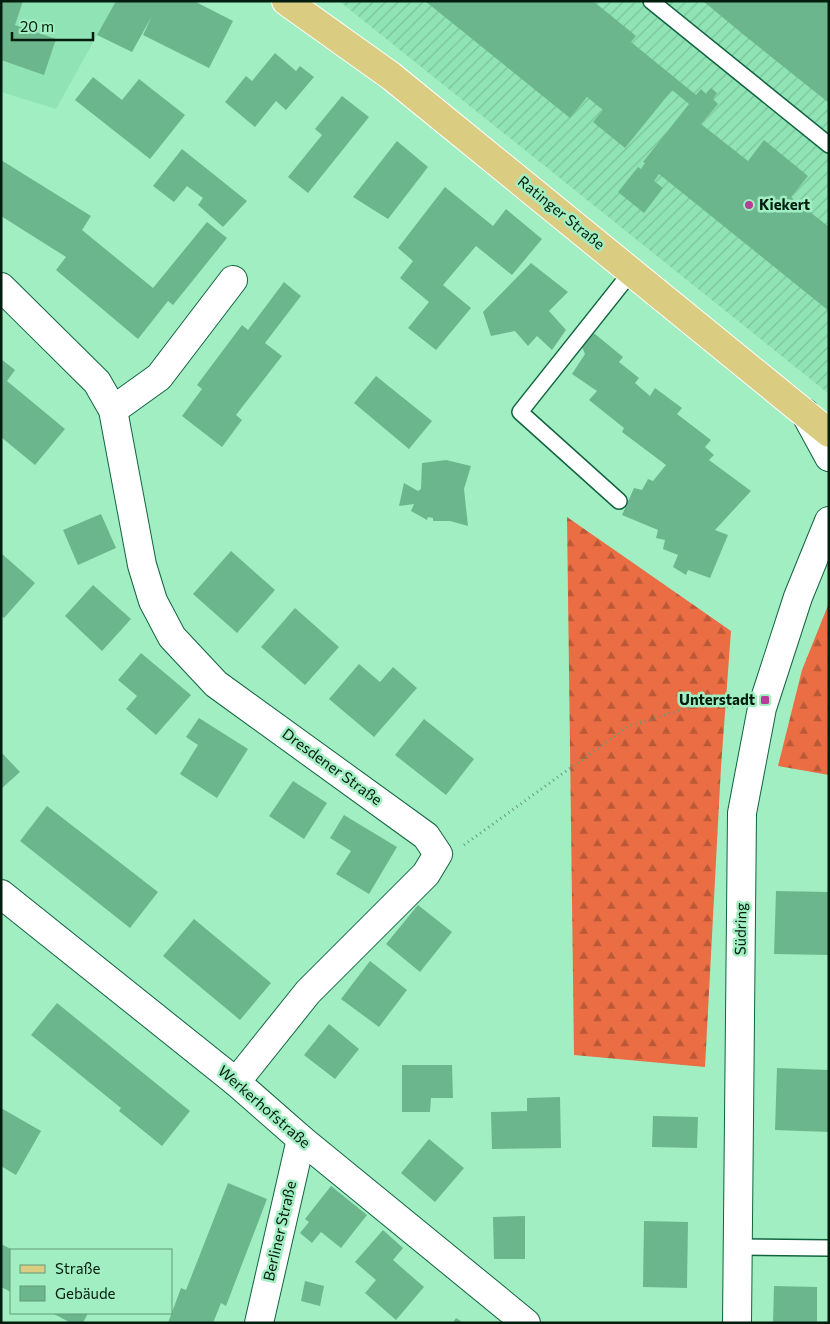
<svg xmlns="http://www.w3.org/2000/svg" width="830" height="1324" viewBox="0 0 830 1324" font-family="Commissioner,sans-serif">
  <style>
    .built { fill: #90e3b5 }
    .industrial { fill: url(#industrial-furrows) }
    .forest { fill: url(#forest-firs) }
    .building { fill: #6cb68d }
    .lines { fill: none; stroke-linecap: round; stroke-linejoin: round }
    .lane-casing { stroke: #116440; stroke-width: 18 }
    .street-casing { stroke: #116440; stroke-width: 30 }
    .secondary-casing { stroke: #116440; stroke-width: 30 }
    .primary-casing { stroke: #fff; stroke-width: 30 }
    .path { stroke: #629c7c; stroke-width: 3; stroke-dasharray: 1 4; stroke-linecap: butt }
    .lane { stroke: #fff; stroke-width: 15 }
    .street { stroke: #fff; stroke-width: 28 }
    .secondary { stroke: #fff; stroke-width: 28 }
    .primary { stroke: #dacd81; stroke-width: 28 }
    .poi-dot { fill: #b33f97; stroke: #a2eec3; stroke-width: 2 }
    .labels { text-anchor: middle; stroke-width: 5; stroke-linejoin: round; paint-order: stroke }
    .poi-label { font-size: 15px; font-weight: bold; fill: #001d0e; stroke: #a2eec3; text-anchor: start }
    .street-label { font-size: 15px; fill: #001d0e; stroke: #a2eec3 }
  </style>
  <defs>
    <pattern id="industrial-furrows" width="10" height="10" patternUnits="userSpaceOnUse" patternTransform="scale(1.25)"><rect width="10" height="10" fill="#90e3b5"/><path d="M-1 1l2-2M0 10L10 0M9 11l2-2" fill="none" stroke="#7ac29a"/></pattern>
    <pattern id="forest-firs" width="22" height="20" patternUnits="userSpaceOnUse" patternTransform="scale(1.25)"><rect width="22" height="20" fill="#ea6d44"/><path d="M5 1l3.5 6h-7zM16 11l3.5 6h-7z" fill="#bb5937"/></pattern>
  </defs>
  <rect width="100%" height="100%" fill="#a2eec3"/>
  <!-- built -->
  <path class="built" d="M1 1H116L56 109 1 92Z"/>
  <!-- industrial -->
  <path class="industrial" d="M339 1H829V394Z"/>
  <!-- forest -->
  <g class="forest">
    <path d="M567 517 731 631 721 767 705 1067 574 1055Z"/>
    <path d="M829 603V775L778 766 802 670Z"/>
  </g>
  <!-- building -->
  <g class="building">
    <path d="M1 1H23L15 25 56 39 44 75 1 60Z"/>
    <path d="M116 1H194L233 21 209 68 143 35 152 16 132 52 97 35Z"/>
    <path d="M425 1H593L636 36 631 42 696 95 701 89 706 94 711 88 717 93 713 99 718 104 701 124 748 161 764 140 808 176 791 197 829 227V311L659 174 654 181 663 188 644 213 618 192 638 167 641 169 645 163 643 162 689 104 672 90 625 148 593 122 603 110 587 97 570 118Z"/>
    <path d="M703 1H829V103L744 35Z"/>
    <path d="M275 53 296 71 300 66 314 77 286 110 276 101 255 127 225 102 246 76 252 81Z"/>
    <path d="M93 77 122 100 139 79 185 115 150 159 75 100Z"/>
    <path d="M342 96 369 117 308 193 288 177 322 135 315 129Z"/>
    <path d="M397 141 428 167 388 219 353 197Z"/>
    <path d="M182 149 247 201 223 227 198 205 203 198 187 186 174 202 153 186Z"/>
    <path d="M1 160 91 216 82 230 153 288 207 222 227 238 173 305 168 301 138 339 56 270 66 257 1 216Z"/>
    <path d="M445 187 493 226 506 209 542 239 512 275 476 246 443 285 471 308 436 350 408 328 429 302 400 278 413 261 398 248Z"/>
    <path d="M531 263 568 292 549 311 566 330 552 350 537 336 528 346 515 331 491 336 483 312Z"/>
    <path d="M284 282 301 296 265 343 282 356 236 415 242 420 222 447 182 416 202 389 197 385 242 325 248 330Z"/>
    <path d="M591 333 595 334 623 357 619 362 639 378 635 383 650 396 655 388 682 408 677 414 711 440 705 447 714 455 709 460 751 491 715 530 728 535 710 578 688 570 686 575 673 567 678 555 663 549 665 540 656 538 658 530 622 515 634 488 642 490 648 479 653 481 666 465 622 432 624 428 589 400 597 391 572 374 585 354 581 345Z"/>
    <path d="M1 359 15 370 7 381 65 429 35 465 1 437Z"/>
    <path d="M376 376 432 421 409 449 354 403Z"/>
    <path d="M446 460 471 466 464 489 468 526 450 521H433V518L428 517 427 520 411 511 414 504 399 506 404 483 418 491 421 489 422 463Z"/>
    <path d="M101 514 116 548 78 565 63 530Z"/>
    <path d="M231 551 275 590 237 633 193 594Z"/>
    <path d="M1 553 35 583 4 618 1 616Z"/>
    <path d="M93 585 131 619 102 651 65 616Z"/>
    <path d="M295 608 339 647 305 685 261 647Z"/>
    <path d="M141 653 191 695 156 735 126 709 137 696 118 680Z"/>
    <path d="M359 664 380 682 393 667 417 688 374 737 329 699Z"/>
    <path d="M199 718 248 749 217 798 180 774 198 745 186 737Z"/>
    <path d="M424 719 474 759 446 795 395 755Z"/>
    <path d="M1 752 20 772 1 789Z"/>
    <path d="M293 781 327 803 304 839 269 816Z"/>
    <path d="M47 806 158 892 130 928 20 841Z"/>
    <path d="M344 815 397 847 369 894 336 874 351 851 330 838Z"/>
    <path d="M776 891 829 892V955L774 954Z"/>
    <path d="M418 905 452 932 420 972 386 944Z"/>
    <path d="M194 919 271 983 240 1020 163 956Z"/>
    <path d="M370 961 407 990 379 1027 341 999Z"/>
    <path d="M57 1003 190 1111 162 1146 119 1111 121 1108 31 1035Z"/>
    <path d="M329 1024 359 1049 335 1079 304 1055Z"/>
    <path d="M402 1065H452L453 1098H431L430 1112H402Z"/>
    <path d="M777 1068 829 1070V1132L775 1130Z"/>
    <path d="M560 1097 561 1148 492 1149 491 1112 527 1111V1098Z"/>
    <path d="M1 1108 41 1131 16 1175 1 1166Z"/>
    <path d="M653 1116 698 1117 697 1148 652 1147Z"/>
    <path d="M429 1139 464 1168 435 1202 401 1173Z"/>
    <path d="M228 1183 267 1199 226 1306 221 1303 213 1323H168L181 1288 186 1290Z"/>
    <path d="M331 1186 367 1215 341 1248 321 1232 312 1243 300 1233 309 1222 305 1219Z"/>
    <path d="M525 1216V1259H494L493 1217Z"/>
    <path d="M644 1221 688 1222 687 1288 643 1287Z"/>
    <path d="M383 1230 403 1248 393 1260 424 1287 396 1320 365 1293 376 1280 355 1262Z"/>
    <path d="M1 1244 11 1249V1292L1 1287Z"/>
    <path d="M305 1281 324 1286 320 1306 301 1301Z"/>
    <path d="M774 1286 817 1287V1323H773Z"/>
    <path d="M52 1313H88L83 1323H71Z"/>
    <path d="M456 1318 464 1323H453Z"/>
  </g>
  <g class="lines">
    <!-- lane casing -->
    <g class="lane-casing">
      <g id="lane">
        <path d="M651 1 829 145"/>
        <path d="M619 501 520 412 632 271"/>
        <path d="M738 1247 829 1248"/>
      </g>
    </g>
    <!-- street casing -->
    <g class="street-casing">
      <g id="street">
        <path d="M1 287 97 382 113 410 142 565 153 601 172 637 216 684 426 836 438 854 426 874 308 992 236 1082"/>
        <path d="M113 410 159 377 233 280"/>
        <path d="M1 894 236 1082 301 1139 526 1323"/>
        <path d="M259 1323 301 1139"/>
      </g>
    </g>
    <!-- secondary casing -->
    <g class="secondary-casing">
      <g id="secondary">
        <path d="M805 413 829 457"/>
        <path d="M737 1323 742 813 762 708 798 597 829 521"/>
      </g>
    </g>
    <!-- primary casing -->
    <g class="primary-casing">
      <path id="primary" d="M286 1 391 76 829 433"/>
    </g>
    <!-- path -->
    <path class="path" d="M464 845 627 727 699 704 736 707"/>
    <!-- lane -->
    <use href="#lane" class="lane"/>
    <!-- street -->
    <use href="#street" class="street"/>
    <!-- secondary -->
    <use href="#secondary" class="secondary"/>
    <!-- primary -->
    <use href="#primary" class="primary"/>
  </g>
  <!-- markers -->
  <g class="poi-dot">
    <circle cx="749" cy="205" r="5"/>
    <rect x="760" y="695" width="10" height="10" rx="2.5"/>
  </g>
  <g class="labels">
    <!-- poi labels -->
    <g class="poi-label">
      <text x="759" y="210">Kiekert</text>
      <text x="755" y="705" text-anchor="end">Unterstadt</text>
    </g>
    <!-- street labels -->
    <g class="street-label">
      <text transform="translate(561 213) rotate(39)" y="5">Ratinger Straße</text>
      <text transform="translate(332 767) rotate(36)" y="5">Dresdener Straße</text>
      <text transform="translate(741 929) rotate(-89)" y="5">Südring</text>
      <text transform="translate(264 1107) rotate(41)" y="5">Werkerhofstraße</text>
      <text transform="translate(280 1231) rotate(-77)" y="5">Berliner Straße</text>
    </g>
  </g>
  <!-- border -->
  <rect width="830" height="1324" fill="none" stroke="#001d0e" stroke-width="5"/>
  <!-- legend -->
  <rect x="10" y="1249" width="162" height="65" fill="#a2eec3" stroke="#619a7b"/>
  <rect x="20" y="1265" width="25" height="8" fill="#dacd81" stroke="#619a7b"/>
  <text x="55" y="1274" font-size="15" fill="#001d0e">Straße</text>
  <rect x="20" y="1286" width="25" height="15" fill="#6cb68d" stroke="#619a7b"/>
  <text x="55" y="1299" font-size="15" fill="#001d0e">Gebäude</text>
  <!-- scale -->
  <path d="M12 32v8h81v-8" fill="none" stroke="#001d0e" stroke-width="2.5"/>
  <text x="20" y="32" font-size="15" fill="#001d0e" stroke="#a2eec3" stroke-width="4" paint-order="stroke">20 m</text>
</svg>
